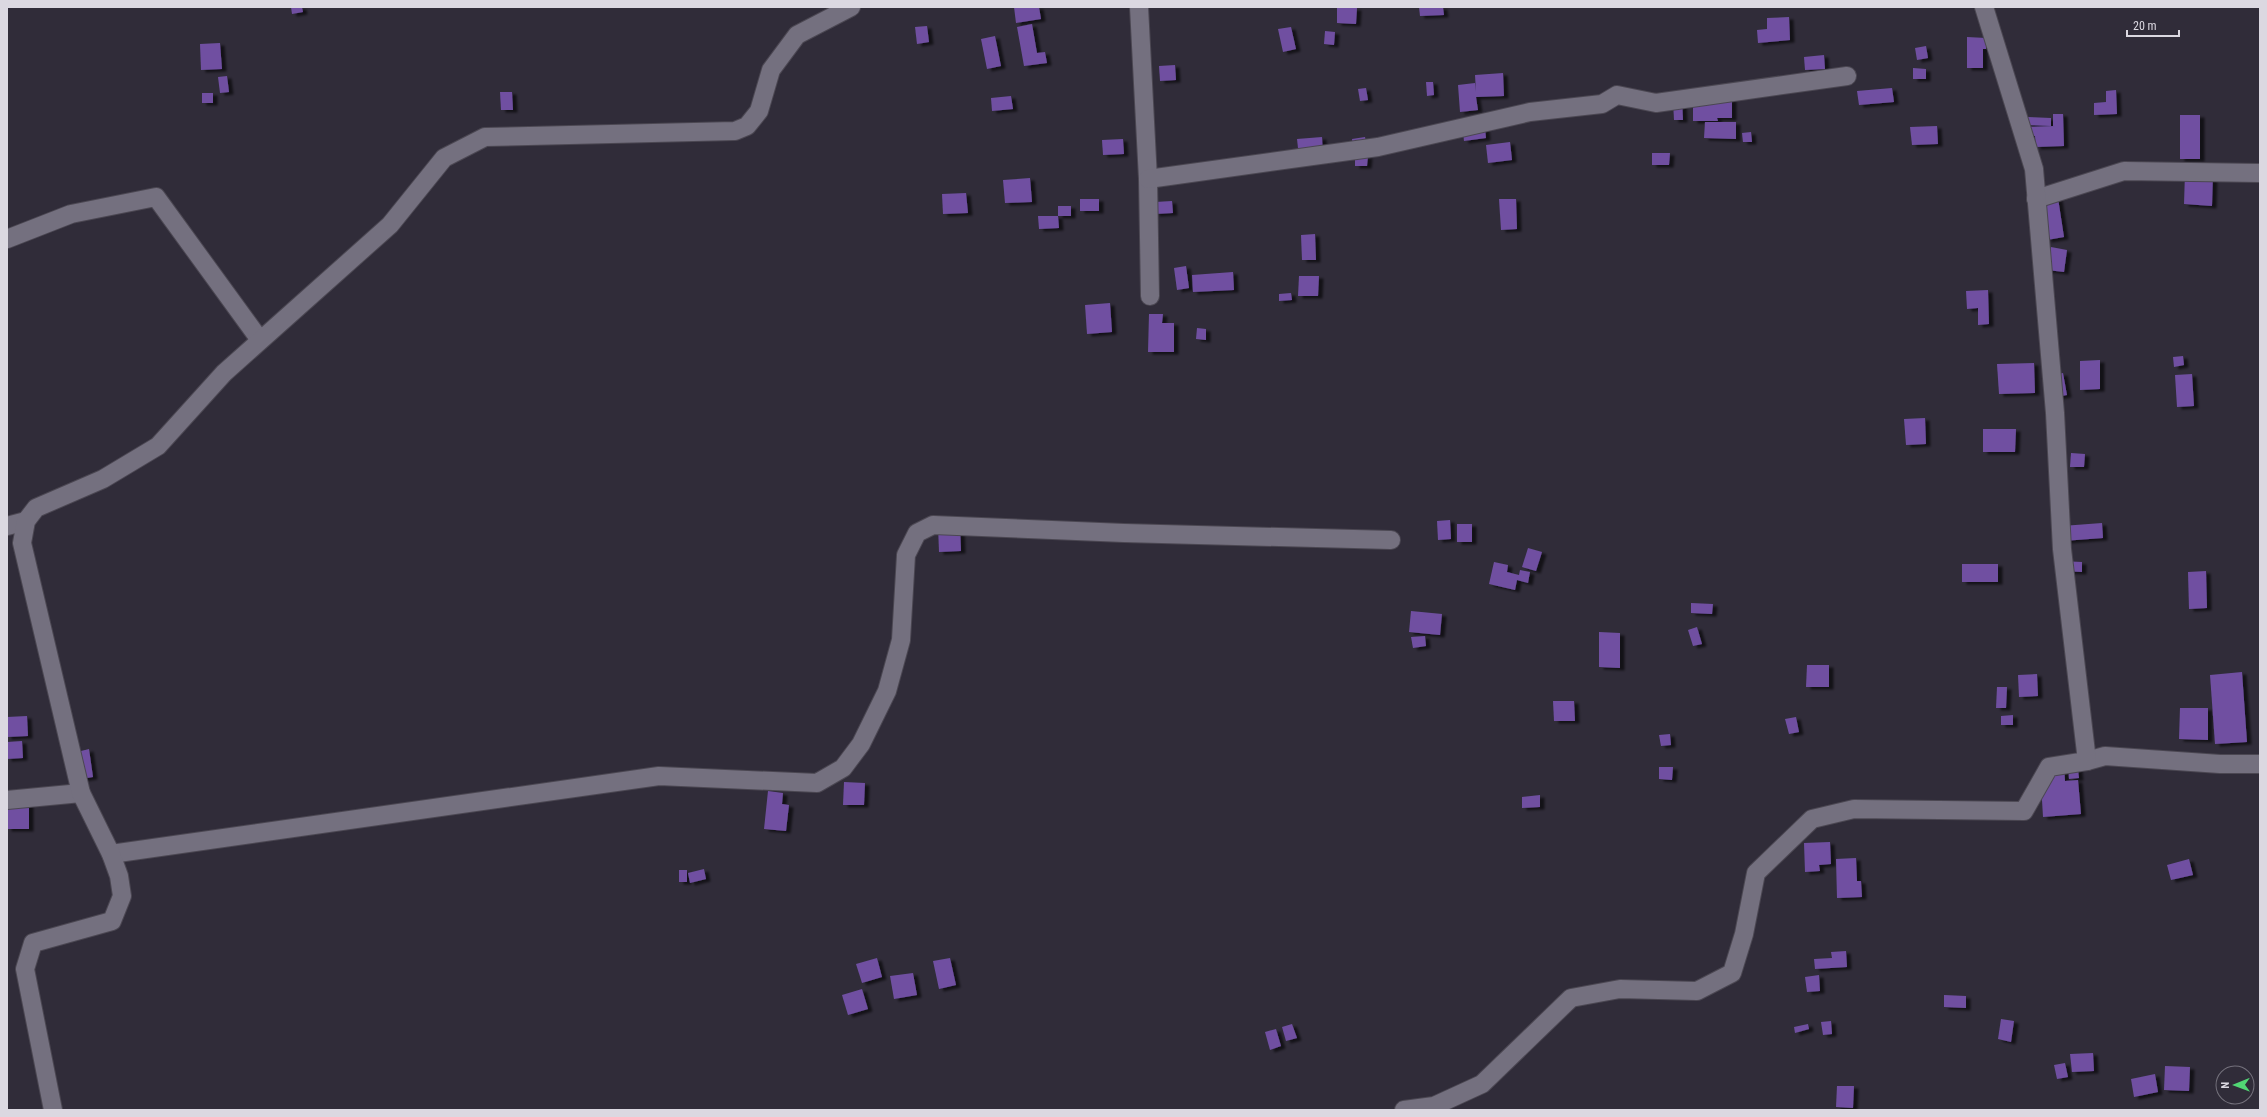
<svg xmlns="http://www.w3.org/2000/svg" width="2267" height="1117" viewBox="0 0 2267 1117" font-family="'Roboto Condensed',sans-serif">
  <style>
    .building { fill: #6f50a1; filter: url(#shadow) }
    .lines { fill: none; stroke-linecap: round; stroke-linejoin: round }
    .street-casing { stroke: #4b4752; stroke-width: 20 }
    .street { stroke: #74707f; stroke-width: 18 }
  </style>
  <defs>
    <filter id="shadow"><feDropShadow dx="4.5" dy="2.5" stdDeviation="1" flood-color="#0009"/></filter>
  </defs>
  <rect width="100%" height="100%" fill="#302c39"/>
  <!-- building -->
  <g class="building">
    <path d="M291 7H302L303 12 292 14Z"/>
    <path d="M1014 7H1039L1041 19 1016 23Z"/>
    <path d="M1419 7H1443L1444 15 1420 16Z"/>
    <path d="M1337 8H1357L1356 24 1337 23Z"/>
    <path d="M1789 17 1790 40 1758 43 1757 30 1767 29V18Z"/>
    <path d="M1032 24 1037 53 1045 52 1047 63 1024 66 1017 27Z"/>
    <path d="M927 26 929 42 917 44 915 27Z"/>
    <path d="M1291 27 1296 49 1283 52 1278 29Z"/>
    <path d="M1325 31 1335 32 1334 45 1324 44Z"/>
    <path d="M995 36 1001 66 987 69 981 39Z"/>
    <path d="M1967 37 1986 38V49H1983V68H1967Z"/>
    <path d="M220 43 222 69 201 70 200 44Z"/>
    <path d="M1926 46 1928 58 1917 60 1915 48Z"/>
    <path d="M1824 55 1825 69 1805 70 1804 57Z"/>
    <path d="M1175 65 1176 80 1160 81 1159 66Z"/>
    <path d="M1913 68 1926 69V79H1913Z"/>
    <path d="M1503 73 1504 96 1476 97 1478 110 1460 112 1458 85 1475 83 1476 92 1475 75Z"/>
    <path d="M227 76 229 92 220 93 218 77Z"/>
    <path d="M1426 82H1433L1434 95 1427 96Z"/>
    <path d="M1366 88 1368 100 1360 101 1358 89Z"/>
    <path d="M1892 88 1894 102 1859 105 1857 91Z"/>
    <path d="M2116 90 2117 114 2094 115V103L2106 102V91Z"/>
    <path d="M500 92H512L513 110H501Z"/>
    <rect x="202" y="93" width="11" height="10"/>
    <path d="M1011 96 1013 109 992 111 991 98Z"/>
    <path d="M1693 99H1732V118H1717L1718 121H1693Z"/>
    <path d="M1682 100 1683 120H1674L1673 101Z"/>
    <path d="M2053 114H2063L2064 146 2036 147 2035 136H2027V127L2055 126H2053Z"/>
    <rect x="2180" y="115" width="20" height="44"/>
    <path d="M2028 117 2051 118V126L2028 125Z"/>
    <path d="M1705 122H1736V139L1704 138Z"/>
    <path d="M1937 126 1938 144 1912 145 1910 127Z"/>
    <path d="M1485 128 1486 138 1464 141 1463 132Z"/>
    <path d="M1751 132 1752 142H1743L1742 133Z"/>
    <path d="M1322 137 1323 156 1299 157 1297 139Z"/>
    <path d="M1365 137 1368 153 1354 155 1352 139Z"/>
    <path d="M1123 139 1124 154 1103 155 1102 140Z"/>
    <path d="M1510 142 1512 160 1488 163 1486 145Z"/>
    <path d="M1652 153H1670L1669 165H1652Z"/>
    <path d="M1355 156H1368L1367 166H1355Z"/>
    <path d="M2185 172 2213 173 2212 206 2184 204Z"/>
    <path d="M1030 178 1032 202 1005 203 1003 180Z"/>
    <path d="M966 193 968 213 943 214 942 194Z"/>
    <path d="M2058 198 2064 237 2047 240 2041 201Z"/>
    <rect x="1080" y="199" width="19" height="12"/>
    <path d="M1499 199H1516L1517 229 1501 230Z"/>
    <path d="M1172 201 1173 213 1155 214V202Z"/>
    <rect x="1058" y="206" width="13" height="10"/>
    <path d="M1038 216H1058L1059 228 1039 229Z"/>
    <path d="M1315 234 1316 260H1302L1301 235Z"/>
    <path d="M2051 247 2067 250 2064 272 2047 270Z"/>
    <path d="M1186 266 1189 288 1177 290 1174 268Z"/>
    <path d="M1233 272 1234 290 1193 292 1192 275Z"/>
    <path d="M1299 276H1319L1318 296H1298Z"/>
    <path d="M1988 290 1989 324 1978 325V308L1967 309 1966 291Z"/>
    <path d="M1291 293 1292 300 1279 301V294Z"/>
    <path d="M1110 303 1112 332 1087 334 1085 305Z"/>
    <path d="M1149 314H1163L1162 323H1174V352H1148Z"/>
    <path d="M1197 328 1206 329V340L1196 339Z"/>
    <path d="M2183 356 2184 365 2174 367 2173 357Z"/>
    <path d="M2100 360V389L2080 390V361Z"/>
    <path d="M2034 363 2035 393 1999 394 1997 364Z"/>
    <path d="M2063 373 2067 395 2051 398 2047 376Z"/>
    <path d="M2192 374 2194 406 2177 407 2175 375Z"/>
    <path d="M1925 418 1926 444 1906 445 1904 419Z"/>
    <path d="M1983 429H2016L2015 452H1983Z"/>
    <path d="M2071 453 2085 454 2084 467H2070Z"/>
    <path d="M1450 520 1451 539 1438 540 1437 521Z"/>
    <path d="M2102 523 2103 538 2063 541 2062 526Z"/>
    <rect x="1457" y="524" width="15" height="18"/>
    <path d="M960 525 961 551 939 552 938 526Z"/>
    <path d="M1528 548 1542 552 1536 571 1522 567Z"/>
    <path d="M2061 561 2082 562V572L2061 571Z"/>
    <path d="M1494 562 1508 565 1507 572 1519 575 1520 570 1530 572 1528 583 1517 580 1515 590 1489 584Z"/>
    <rect x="1962" y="564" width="36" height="18"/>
    <path d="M2206 571 2207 608 2189 609 2188 572Z"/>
    <path d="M1691 603 1713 604 1712 614 1691 613Z"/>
    <path d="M1411 611 1442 614 1440 635 1409 632Z"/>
    <path d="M1697 627 1702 644 1693 646 1688 630Z"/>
    <path d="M1599 632 1620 633V668L1599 667Z"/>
    <path d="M1425 636 1426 646 1413 648 1411 637Z"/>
    <path d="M1807 665H1829V687H1806Z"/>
    <path d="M2242 672 2247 742 2215 744 2210 675Z"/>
    <path d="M2037 674 2038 696 2019 697 2018 675Z"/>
    <path d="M1997 687H2007L2006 708H1996Z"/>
    <path d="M1553 701H1574L1575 721H1554Z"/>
    <path d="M2180 708H2208V740L2179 739Z"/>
    <path d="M2013 715V725H2001V716Z"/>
    <path d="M27 716 28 736 7 737V717Z"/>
    <path d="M1796 717 1799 732 1789 734 1785 719Z"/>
    <path d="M1670 734 1671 745 1661 746 1659 735Z"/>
    <path d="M22 741 23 758 7 759V742Z"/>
    <path d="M89 749 93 777 81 779 77 752Z"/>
    <path d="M2068 761H2077L2079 778 2069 779Z"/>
    <path d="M2064 764 2065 781 2078 780 2081 814 2043 817 2040 766Z"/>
    <path d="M1659 767H1673L1672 780 1659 779Z"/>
    <path d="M844 782 865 783 864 805H843Z"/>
    <path d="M768 791 783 793 782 804 789 805 786 831 764 829Z"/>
    <path d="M1540 795V807L1522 808V797Z"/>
    <rect x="7" y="803" width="22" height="26"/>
    <path d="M1830 842 1831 864 1819 865 1820 871 1805 872 1804 843Z"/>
    <path d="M1856 858 1857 881H1861L1862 897 1837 898 1836 859Z"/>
    <path d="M2189 859 2193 875 2171 880 2167 865Z"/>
    <path d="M704 869 706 879 690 883 688 873Z"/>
    <rect x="679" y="870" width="8" height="12"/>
    <path d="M1846 951 1847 967 1815 969 1814 959 1832 958 1831 952Z"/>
    <path d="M877 958 882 977 862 983 856 964Z"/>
    <path d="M950 958 956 985 939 989 933 961Z"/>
    <path d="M913 973 917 995 894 999 890 976Z"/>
    <path d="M1819 975 1820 991 1807 992 1805 977Z"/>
    <path d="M862 989 868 1009 848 1015 842 995Z"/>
    <path d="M1944 995 1966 996V1008L1944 1007Z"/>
    <path d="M2001 1019 2014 1021 2011 1042 1998 1039Z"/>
    <path d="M1831 1021 1832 1034 1823 1035 1821 1022Z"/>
    <path d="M1292 1024 1297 1038 1286 1041 1282 1027Z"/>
    <path d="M1808 1024 1809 1029 1795 1033 1794 1027Z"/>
    <path d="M1276 1029 1281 1046 1270 1050 1265 1032Z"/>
    <path d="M2093 1053 2094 1071 2072 1072 2070 1054Z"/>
    <path d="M2065 1063 2068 1077 2057 1079 2054 1065Z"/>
    <path d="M2165 1066 2190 1067 2189 1091 2164 1090Z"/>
    <path d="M2155 1074 2158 1092 2134 1097 2131 1079Z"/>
    <path d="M1837 1086H1854L1853 1108 1836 1107Z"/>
  </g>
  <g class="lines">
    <!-- street casing -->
    <g class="street-casing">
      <g id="street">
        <path d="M1139 7 1148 179 1150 296"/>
        <path d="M1148 179 1378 147 1530 112 1602 104 1617 95 1656 103 1847 76"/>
        <path d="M2036 199 2124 171 2260 173"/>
        <path d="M7 239 71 214 156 197 260 340"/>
        <path d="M7 526 26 521"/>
        <path d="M2087 761 2105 756 2220 764H2260"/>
        <path d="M7 800 81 793"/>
        <path d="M111 854 659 776 817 783 843 768 861 744 887 691 901 640 906 555 917 533 933 525 1124 533 1391 540"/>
        <path d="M53 1110 25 969 33 943 112 921 122 896 119 876 111 854 81 793 22 543 26 521 36 508 103 479 158 446 224 373 390 225 444 158 485 137 735 131 747 126 759 111 771 70 797 35 851 7"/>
        <path d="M1404 1110 1434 1106 1482 1084 1571 998 1620 989 1697 991 1732 973 1744 934 1756 873 1812 819 1854 809 2024 811 2049 767 2087 761 2062 549 2055 413 2034 169 1984 7"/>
      </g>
    </g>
    <!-- street -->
    <use href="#street" class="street"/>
  </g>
  <!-- border -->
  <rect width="2267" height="1117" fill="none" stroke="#dbd8e1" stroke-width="16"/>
  <!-- north arrow -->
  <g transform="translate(2235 1085) rotate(269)"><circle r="19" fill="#302c39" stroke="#74717c"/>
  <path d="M0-3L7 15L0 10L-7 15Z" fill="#51d674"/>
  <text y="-6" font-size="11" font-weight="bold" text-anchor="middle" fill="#dbd8e1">N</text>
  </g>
  <!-- scale -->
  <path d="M2127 30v6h52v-6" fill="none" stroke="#dbd8e1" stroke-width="2"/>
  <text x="2133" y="30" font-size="12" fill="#dbd8e1" stroke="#302c39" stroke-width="3" paint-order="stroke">20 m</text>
</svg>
